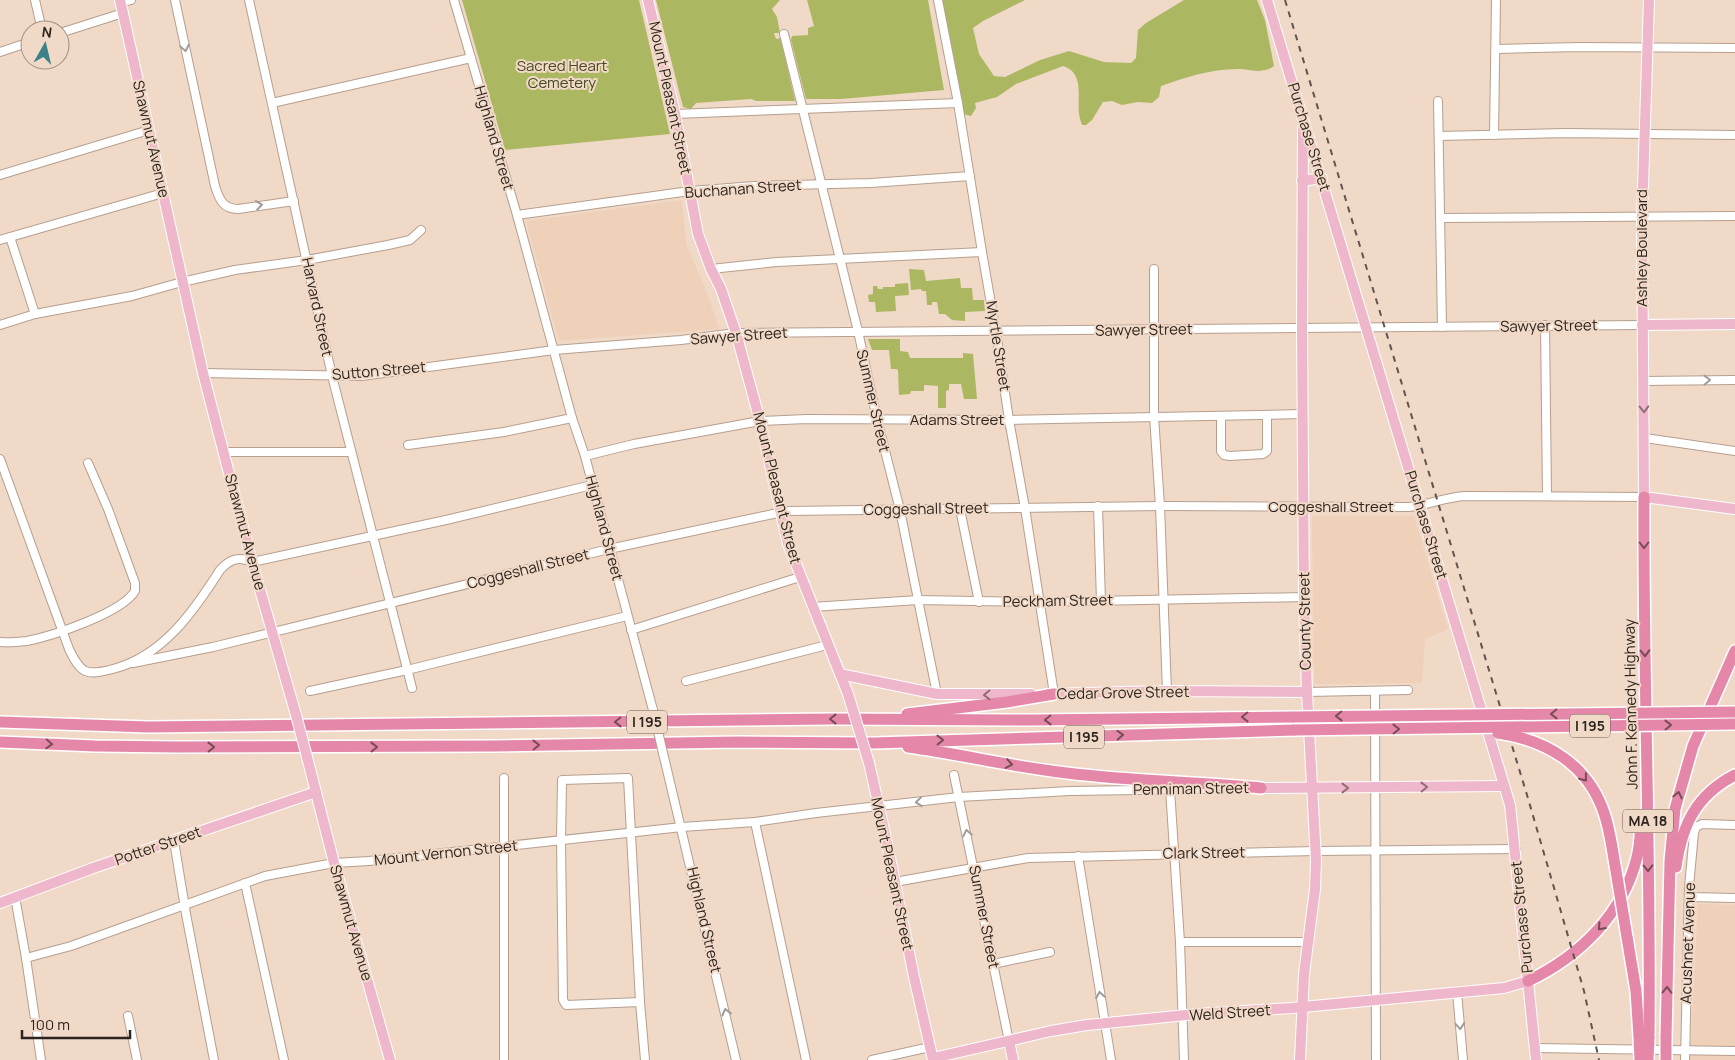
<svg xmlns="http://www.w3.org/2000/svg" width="1735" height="1060" viewBox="0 0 1735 1060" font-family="Manrope,sans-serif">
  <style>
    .built { fill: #efd0b9 }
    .green { fill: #acb861 }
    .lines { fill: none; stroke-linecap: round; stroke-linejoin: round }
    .minor-casing { stroke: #b69f8e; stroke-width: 10 }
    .major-casing { stroke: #fff; stroke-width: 12 }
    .highway-casing { stroke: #fff; stroke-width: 14 }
    .minor { stroke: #fff; stroke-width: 8 }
    .major { stroke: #efb7cb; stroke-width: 10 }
    .highway { stroke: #e587a9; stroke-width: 11 }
    .rail { stroke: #62554b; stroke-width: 2; stroke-dasharray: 6 6; stroke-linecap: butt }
    .minor-bridge-casing { stroke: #b69f8e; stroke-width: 10; stroke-linecap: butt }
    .major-bridge-casing { stroke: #fff; stroke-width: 12; stroke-linecap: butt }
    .highway-bridge-casing { stroke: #fff; stroke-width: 14; stroke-linecap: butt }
    .minor-bridge { stroke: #fff; stroke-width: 8 }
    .major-bridge { stroke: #efb7cb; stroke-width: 10 }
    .highway-bridge { stroke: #e587a9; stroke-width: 11 }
    .oneway { stroke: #a09c99 }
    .oneway2 { stroke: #8e6e74 }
    .oneway3 { stroke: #774c55 }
    .labels { text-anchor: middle; stroke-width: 4; stroke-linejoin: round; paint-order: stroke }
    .shield { fill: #f1d9c8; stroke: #685a50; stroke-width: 1 }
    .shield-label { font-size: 14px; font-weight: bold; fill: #2d241d }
    .park-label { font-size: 15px; fill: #454b20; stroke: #f1d9c8 }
    .street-label { font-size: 15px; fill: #2d241d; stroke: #f1d9c8 }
  </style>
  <rect width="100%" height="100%" fill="#f1d9c8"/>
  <!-- built -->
  <g class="built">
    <path d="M682 200 686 244 706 290 719 329 559 341 526 221Z"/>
    <path d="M1312 516H1414L1448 629 1425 639 1422 683 1314 684Z"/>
    <path d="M1698 904 1735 905V1060H1690Z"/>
  </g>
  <!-- green -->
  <g class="green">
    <path d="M462 0H639L670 134 505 150Z"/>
    <path d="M656 0H780L772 9 777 17 780 33H774L776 39 781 38V40L795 101H756L751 99 696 103 691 109 683 107Z"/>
    <path d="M807 0H928L944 90 841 99H806L791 40 792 36 808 35V28L814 26Z"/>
    <path d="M941 0H1025L983 21 973 28 979 54 994 76 1005 77 1040 60 1069 51 1104 62 1131 63 1136 58 1138 30 1146 23 1184 0H1257L1265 20 1274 66C1263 74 1254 70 1241 69 1214 68 1186 77 1161 86L1159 97 1152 103 1138 102 1122 105 1112 101 1103 102 1092 120 1086 125H1082C1081 121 1079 117 1079 113 1077 98 1085 73 1063 66L1016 84 997 97 975 103 976 108 971 116 963 114Z"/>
    <path d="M909 269 924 270 926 281 960 278 961 288H972L973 300H984L985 311 965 312V321L952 320 945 314H939L937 302H932V305H927L926 291H922L921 289 911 290Z"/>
    <path d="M908 283 909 295 895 296 896 311 876 312 875 302H869L868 295 873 294V286H877L878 289H883V287H895V284Z"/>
    <path d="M868 339H900V351L908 352 910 358H963V353L973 354 977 399H964L961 384H949V390L946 391V408H938V386L924 385V391H911L910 394 899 395 898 371 897 369H891L889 350H872Z"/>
  </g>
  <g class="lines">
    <!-- minor casing -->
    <g class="minor-casing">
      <g id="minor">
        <path d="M35 0 42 30"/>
        <path d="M175 0 215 186C219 199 223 209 238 209L294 201"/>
        <path d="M249 0 332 376 412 688"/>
        <path d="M454 0 517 215 572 418 585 456 653 710"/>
        <path d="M938 0 958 103 982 252 996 332 1009 420 1025 508 1054 694"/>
        <path d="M121 2 131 0"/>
        <path d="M60 33 123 13"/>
        <path d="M784 34 858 331 877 419 900 510 937 694"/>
        <path d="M1496 49 1580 47 1735 48"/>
        <path d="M0 52 30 42"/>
        <path d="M1438 101 1442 327"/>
        <path d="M272 103 471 58"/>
        <path d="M675 114 958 103"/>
        <path d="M1494 135 1496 0"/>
        <path d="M1439 136 1565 133 1735 135"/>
        <path d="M0 175 149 130"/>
        <path d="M517 215 690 191 754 186 871 183 970 176"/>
        <path d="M1440 218 1735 216"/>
        <path d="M10 237 35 314"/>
        <path d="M0 240 163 193"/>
        <path d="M711 269 777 262 982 252"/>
        <path d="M1154 269V416L1160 506 1167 691"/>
        <path d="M0 325 35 314 132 296 182 282 235 270 307 260 388 245 410 240 421 230"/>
        <path d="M1545 325 1547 496"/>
        <path d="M203 373 362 376 554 350 681 340 736 333 1642 325"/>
        <path d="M1643 381 1735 380"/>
        <path d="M1221 416V451L1224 455 1230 456 1263 454 1267 451V415"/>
        <path d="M1645 438 1735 451"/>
        <path d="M408 445 504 432 572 418"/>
        <path d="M225 452H351"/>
        <path d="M585 456 634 444 760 421 806 419 1009 420 1303 414"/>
        <path d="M0 459 69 649C81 674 86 676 113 669 163 656 194 611 220 570 230 559 239 556 252 562L446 520 592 485"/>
        <path d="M1098 506 1101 601"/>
        <path d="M960 509 979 602"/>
        <path d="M812 607 918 600 1040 602 1304 597"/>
        <path d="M631 630 800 577"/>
        <path d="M0 642C9 643 18 642 27 641 52 636 122 613 135 591V583L108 509 88 463"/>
        <path d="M133 663 213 647 609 549 787 511 1160 506 1409 507C1428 505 1446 497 1465 496L1644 497"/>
        <path d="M686 681 827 645"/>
        <path d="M310 691 407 670 627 616"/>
        <path d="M1375 691 1376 1060"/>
        <path d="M1307 692 1408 690"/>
        <path d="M663 753 736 1060"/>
        <path d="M954 775 1009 1041"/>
        <path d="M1170 789 1180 942 1184 1060"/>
        <path d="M755 822 806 1060"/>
        <path d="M174 841 186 914 214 1060"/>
        <path d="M1078 856 1111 1060"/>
        <path d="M895 882 1028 858 1316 851 1516 849"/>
        <path d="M245 883 284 1060"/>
        <path d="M15 897 26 958 41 1060"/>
        <path d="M1689 897 1735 898"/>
        <path d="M1180 942H1307"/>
        <path d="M26 958 71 946 265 876 334 863 369 861 682 827 755 822 816 813 959 797 1070 791 1208 789"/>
        <path d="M993 964 1050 952"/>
        <path d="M1457 992 1463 1060"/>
        <path d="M640 1002 566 1005 563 1000 561 841 562 780 628 778 640 1002 645 1060"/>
        <path d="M128 1016 137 1060"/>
        <path d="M1535 1048 1735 1051"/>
        <path d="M504 1060V778"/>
        <path d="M872 1060 930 1047"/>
        <path d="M1685 1060 1689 887 1694 833 1696 827 1702 824 1735 825"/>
      </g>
    </g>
    <!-- major casing -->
    <g class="major-casing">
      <g id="major">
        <path d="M120 0 203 373 252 562 296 715"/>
        <path d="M648 0 675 114 698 234 711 269 721 289 736 333 760 421 788 544 848 694"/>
        <path d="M1267 0 1510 805 1536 1060"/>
        <path d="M1649 0 1642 217 1644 497 1735 509"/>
        <path d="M1302 181 1322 178"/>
        <path d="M1642 325 1735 324"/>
        <path d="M840 674 937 694H1031"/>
        <path d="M1048 694 1167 691 1307 692"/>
        <path d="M307 757 334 863 390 1060"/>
        <path d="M869 763 887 843 914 977 933 1060"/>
        <path d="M1261 788 1504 786"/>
        <path d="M0 903 93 868 316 792"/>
        <path d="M1009 1041 1013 1060"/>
        <path d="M933 1058 1051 1031 1087 1025 1196 1014 1292 1008 1504 988 1528 981"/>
        <path d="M1300 1060 1304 974 1315 889 1316 860 1307 692 1304 597 1302 328 1303 128"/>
      </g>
    </g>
    <!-- highway casing -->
    <g class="highway-casing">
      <g id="highway">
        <path d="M1644 497C1643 677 1651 857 1649 1038"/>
        <path d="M907 714 1007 702 1054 694"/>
        <path d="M0 722 148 727 832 719 1034 720 1294 717"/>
        <path d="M0 742 95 746 177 747 496 746 738 742 874 743 1295 730"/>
        <path d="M908 747C961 754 1013 767 1067 773 1131 781 1196 782 1261 788"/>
        <path d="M1676 867C1682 825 1696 795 1735 775"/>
        <path d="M1627 937 1636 991 1639 1037"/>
        <path d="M1528 981C1580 956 1623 914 1637 857 1640 846 1640 834 1641 822"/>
        <path d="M1666 1038 1670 861 1675 809 1693 746 1735 651"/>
      </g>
    </g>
    <!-- minor -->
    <use href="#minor" class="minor"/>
    <!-- major -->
    <use href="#major" class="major"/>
    <!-- highway -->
    <use href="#highway" class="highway"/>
    <!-- rail -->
    <path class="rail" d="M1285 0 1527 795 1584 991 1599 1060"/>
    <!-- minor-bridge casing -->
    <g class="minor-bridge-casing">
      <path id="minor-bridge" d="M653 710 663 753"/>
    </g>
    <!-- major-bridge casing -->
    <g class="major-bridge-casing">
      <g id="major-bridge">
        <path d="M848 694 869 763"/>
        <path d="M296 715 307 757"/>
      </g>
    </g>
    <!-- highway-bridge casing -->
    <g class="highway-bridge-casing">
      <g id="highway-bridge">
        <path d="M1294 717 1735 712"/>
        <path d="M1295 730 1735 724"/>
        <path d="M1498 733C1547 740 1588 765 1604 813 1610 830 1612 848 1615 865 1619 889 1623 913 1627 937"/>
        <path d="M1639 1037 1640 1060"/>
        <path d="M1648 1060 1649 1038"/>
        <path d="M1666 1060V1038"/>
      </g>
    </g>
    <!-- minor-bridge -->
    <use href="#minor-bridge" class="minor-bridge"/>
    <!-- major-bridge -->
    <use href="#major-bridge" class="major-bridge"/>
    <!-- highway-bridge -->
    <use href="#highway-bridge" class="highway-bridge"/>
  </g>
  <!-- one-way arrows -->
  <defs><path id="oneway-chevron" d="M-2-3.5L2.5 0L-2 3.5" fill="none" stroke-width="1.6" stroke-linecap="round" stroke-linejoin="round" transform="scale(1.25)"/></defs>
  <g class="oneway">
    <use href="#oneway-chevron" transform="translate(185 48) rotate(79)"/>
    <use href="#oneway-chevron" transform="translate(259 205) rotate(-8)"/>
    <use href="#oneway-chevron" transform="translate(1707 380) rotate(-1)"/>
    <use href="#oneway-chevron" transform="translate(919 802) rotate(174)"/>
    <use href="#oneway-chevron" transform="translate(967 833) rotate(-102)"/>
    <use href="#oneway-chevron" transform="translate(1100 995) rotate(-99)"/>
    <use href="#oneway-chevron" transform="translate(726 1012) rotate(-104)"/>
    <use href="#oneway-chevron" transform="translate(1460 1026) rotate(85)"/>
  </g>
  <g class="oneway2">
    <use href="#oneway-chevron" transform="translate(1644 409) rotate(88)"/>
    <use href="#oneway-chevron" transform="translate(987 695) rotate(179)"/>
    <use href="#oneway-chevron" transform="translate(1424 787) rotate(-1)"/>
    <use href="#oneway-chevron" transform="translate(1345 788)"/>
  </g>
  <g class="oneway3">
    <use href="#oneway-chevron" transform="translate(1644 545) rotate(90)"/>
    <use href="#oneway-chevron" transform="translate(1645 653) rotate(89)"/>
    <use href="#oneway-chevron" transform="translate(1554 714) rotate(179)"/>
    <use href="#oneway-chevron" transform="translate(1339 716) rotate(179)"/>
    <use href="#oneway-chevron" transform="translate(1245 717) rotate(179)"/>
    <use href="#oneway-chevron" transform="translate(833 719) rotate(180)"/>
    <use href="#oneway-chevron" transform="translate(1048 720) rotate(179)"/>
    <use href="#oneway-chevron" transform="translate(618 722) rotate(179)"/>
    <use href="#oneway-chevron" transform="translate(1668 725) rotate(-1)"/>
    <use href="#oneway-chevron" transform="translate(1396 729) rotate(-1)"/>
    <use href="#oneway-chevron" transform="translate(1120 735) rotate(-3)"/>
    <use href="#oneway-chevron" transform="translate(940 740) rotate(-1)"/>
    <use href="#oneway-chevron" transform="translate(49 744) rotate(3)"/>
    <use href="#oneway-chevron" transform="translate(536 745) rotate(-1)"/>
    <use href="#oneway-chevron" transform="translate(211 747) rotate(-1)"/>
    <use href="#oneway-chevron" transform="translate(374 747) rotate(-1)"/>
    <use href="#oneway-chevron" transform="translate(1009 764) rotate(10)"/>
    <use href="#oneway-chevron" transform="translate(1584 778) rotate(51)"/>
    <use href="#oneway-chevron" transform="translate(1678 795) rotate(-77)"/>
    <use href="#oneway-chevron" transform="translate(1648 868) rotate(89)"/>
    <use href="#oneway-chevron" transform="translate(1601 927) rotate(132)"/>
    <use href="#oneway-chevron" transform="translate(1667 990) rotate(-89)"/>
  </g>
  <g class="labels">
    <!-- shield labels -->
    <g class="shield">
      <rect x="627" y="710.5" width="40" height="23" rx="4"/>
      <rect x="1570" y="714.5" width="40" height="23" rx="4"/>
      <rect x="1064" y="725.5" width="40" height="23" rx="4"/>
      <rect x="1623" y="809.5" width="50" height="23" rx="4"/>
    </g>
    <g class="shield-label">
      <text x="647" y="727">I 195</text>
      <text x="1590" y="731">I 195</text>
      <text x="1084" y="742">I 195</text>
      <text x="1648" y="826">MA 18</text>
    </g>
    <!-- park labels -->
    <g class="park-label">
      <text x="562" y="71">Sacred Heart<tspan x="562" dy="17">Cemetery</tspan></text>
    </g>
    <!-- street labels -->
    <g class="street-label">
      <text transform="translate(670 98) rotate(78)" y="5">Mount Pleasant Street</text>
      <text transform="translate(1309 137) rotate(73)" y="5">Purchase Street</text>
      <text transform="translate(494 138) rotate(74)" y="5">Highland Street</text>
      <text transform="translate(151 139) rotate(77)" y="5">Shawmut Avenue</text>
      <text transform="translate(743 189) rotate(-4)" y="5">Buchanan Street</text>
      <text transform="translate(1642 248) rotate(-90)" y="5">Ashley Boulevard</text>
      <text transform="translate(317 307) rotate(78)" y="5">Harvard Street</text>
      <text transform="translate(1549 326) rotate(-1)" y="5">Sawyer Street</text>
      <text transform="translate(1144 330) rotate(-1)" y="5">Sawyer Street</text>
      <text transform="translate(739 336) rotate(-4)" y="5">Sawyer Street</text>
      <text transform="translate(998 346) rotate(81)" y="5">Myrtle Street</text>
      <text transform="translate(379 371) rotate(-5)" y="5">Sutton Street</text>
      <text transform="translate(873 401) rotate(77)" y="5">Summer Street</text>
      <text x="957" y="425">Adams Street</text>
      <text transform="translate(777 488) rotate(76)" y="5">Mount Pleasant Street</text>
      <text x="1331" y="512">Coggeshall Street</text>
      <text transform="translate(926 509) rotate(-1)" y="5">Coggeshall Street</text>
      <text transform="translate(1426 525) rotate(73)" y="5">Purchase Street</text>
      <text transform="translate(604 528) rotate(75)" y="5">Highland Street</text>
      <text transform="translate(245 532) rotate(75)" y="5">Shawmut Avenue</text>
      <text transform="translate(528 569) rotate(-14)" y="5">Coggeshall Street</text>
      <text transform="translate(1058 601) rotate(-1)" y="5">Peckham Street</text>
      <text transform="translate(1305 621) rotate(-91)" y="5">County Street</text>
      <text transform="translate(1123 693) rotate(-1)" y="5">Cedar Grove Street</text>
      <text transform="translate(1631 704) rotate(-91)" y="5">John F. Kennedy Highway</text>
      <text transform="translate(1191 789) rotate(-1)" y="5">Penniman Street</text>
      <text transform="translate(158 846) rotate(-19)" y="5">Potter Street</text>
      <text transform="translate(446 853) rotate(-6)" y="5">Mount Vernon Street</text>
      <text transform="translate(1204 853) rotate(-1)" y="5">Clark Street</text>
      <text transform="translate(892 874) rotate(78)" y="5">Mount Pleasant Street</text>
      <text transform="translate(984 917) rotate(79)" y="5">Summer Street</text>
      <text transform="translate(1522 917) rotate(-96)" y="5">Purchase Street</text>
      <text transform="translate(704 920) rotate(77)" y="5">Highland Street</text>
      <text transform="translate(351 923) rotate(74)" y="5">Shawmut Avenue</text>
      <text transform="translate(1688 943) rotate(-88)" y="5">Acushnet Avenue</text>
      <text transform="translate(1230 1013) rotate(-4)" y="5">Weld Street</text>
    </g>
  </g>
  <!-- north arrow -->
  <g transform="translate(45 45) rotate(8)"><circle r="24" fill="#f1d9c8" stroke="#a39184"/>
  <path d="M0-4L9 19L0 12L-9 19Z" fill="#3b8389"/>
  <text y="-8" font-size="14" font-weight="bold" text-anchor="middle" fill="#2d241d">N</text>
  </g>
  <!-- scale -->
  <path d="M22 1030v8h108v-8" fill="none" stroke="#2d241d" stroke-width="2.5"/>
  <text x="30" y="1030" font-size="15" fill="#2d241d" stroke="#f1d9c8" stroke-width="4" paint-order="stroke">100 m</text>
</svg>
